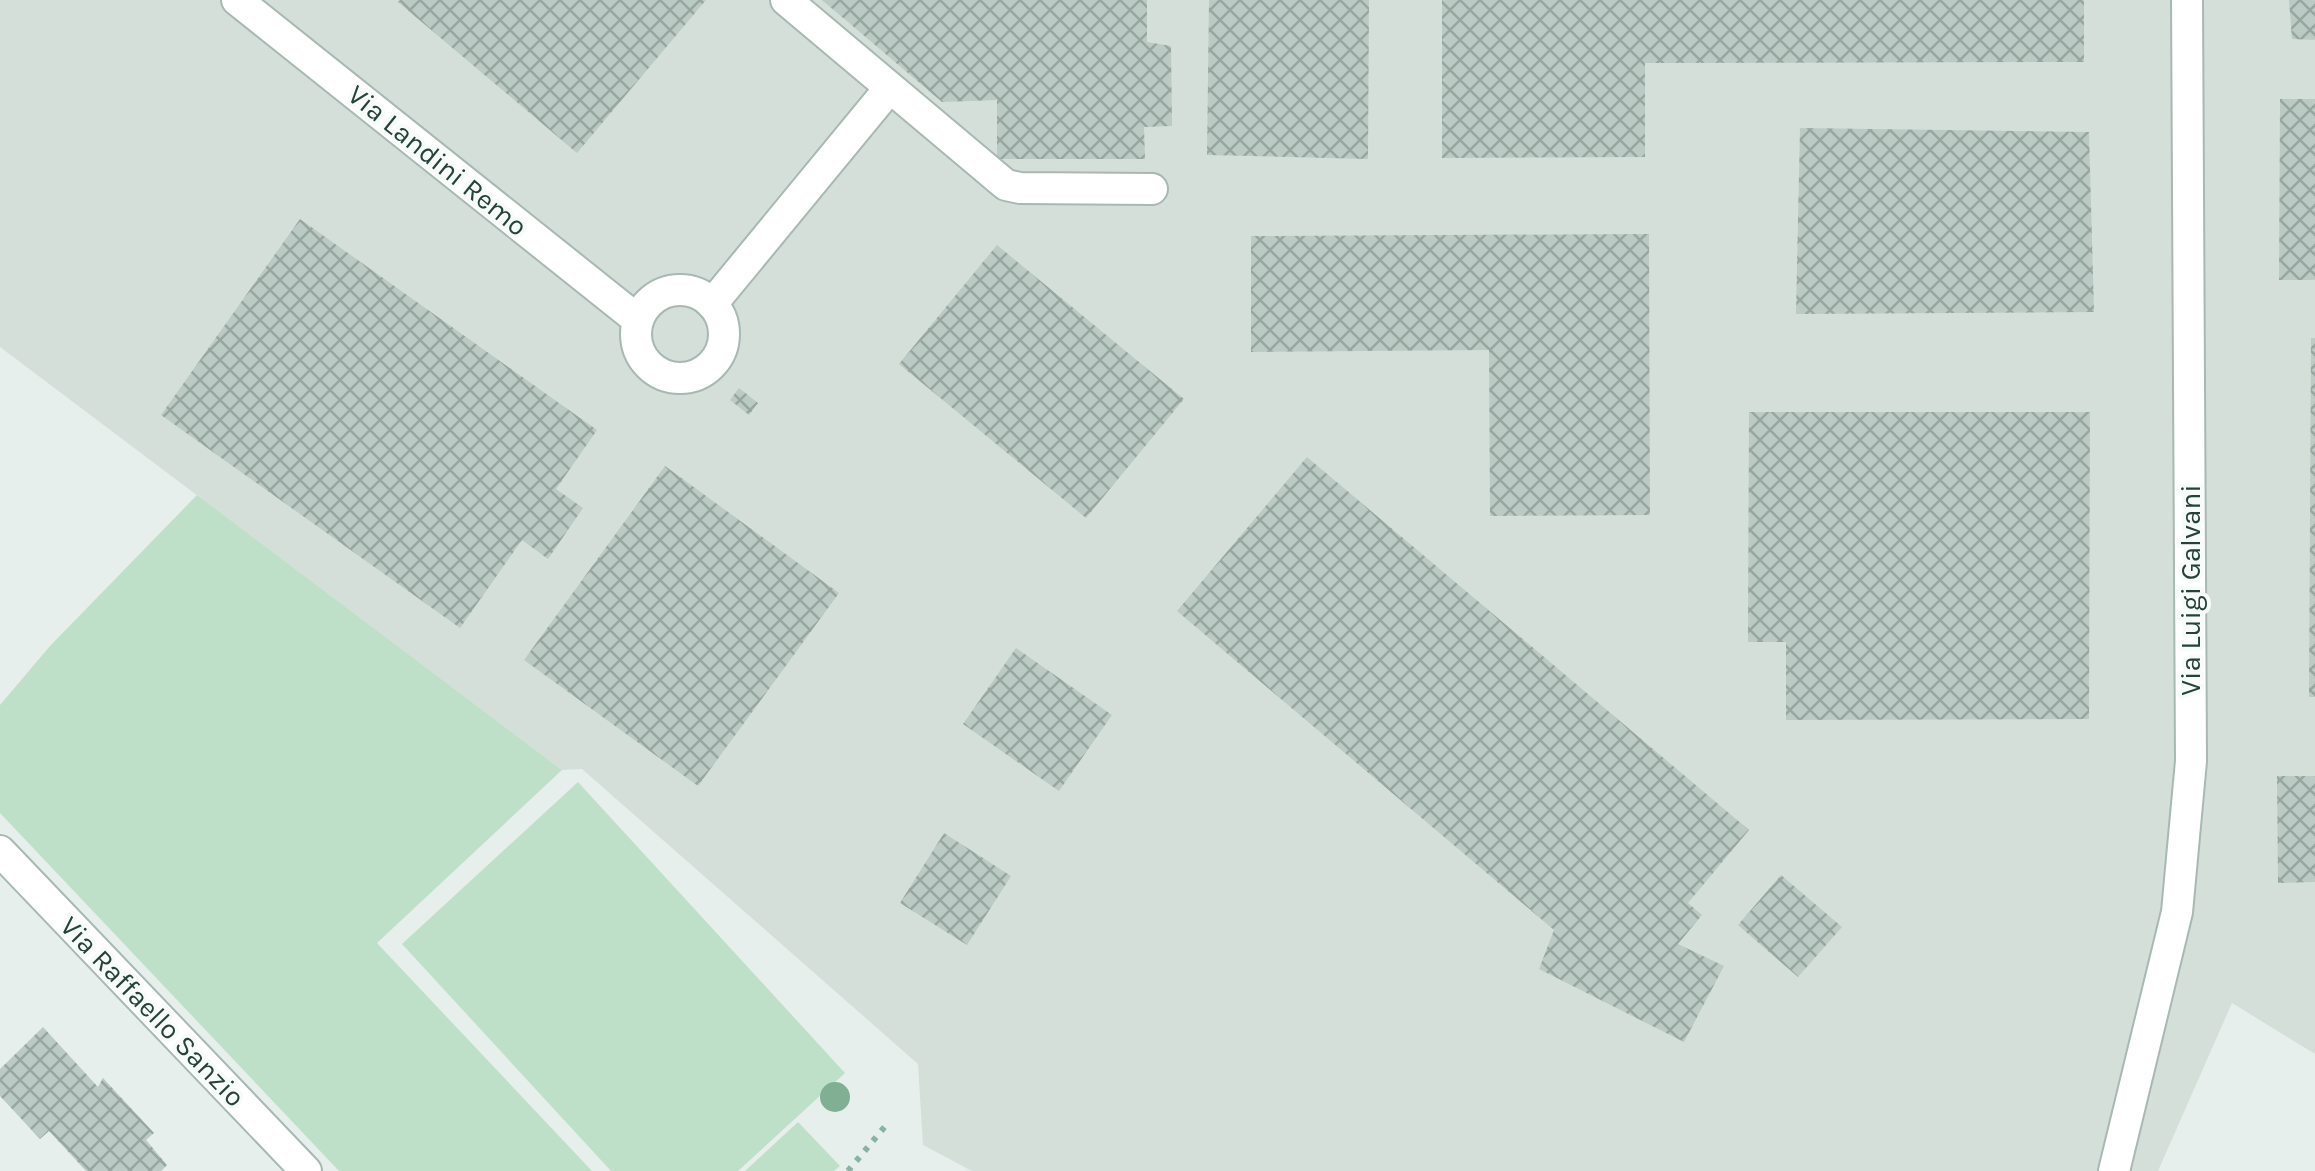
<svg xmlns="http://www.w3.org/2000/svg" width="2315" height="1171" viewBox="0 0 2315 1171" font-family="Karla,sans-serif">
  <style>
    .built { fill: #d4dfda }
    .green { fill: #bfe0c8 }
    .building { fill: url(#building-cross-hatch) }
    .lines { fill: none; stroke-linecap: round; stroke-linejoin: round }
    .minor-casing { stroke: #a8b8b2; stroke-width: 34 }
    .path { stroke: #86b3a5; stroke-width: 6; stroke-dasharray: 5 8; stroke-linecap: butt }
    .minor { stroke: #fff; stroke-width: 30 }
    .tree { fill: #80af93 }
    .labels { text-anchor: middle; stroke-width: 8; stroke-linejoin: round; paint-order: stroke }
    .street-label { font-size: 28px; fill: #24423a; stroke: #f7fbf9 }
  </style>
  <defs>
    <pattern id="building-cross-hatch" width="8" height="8" patternUnits="userSpaceOnUse" patternTransform="scale(2.5)"><rect width="8" height="8" fill="#bbcac4"/><path d="M0 0l8 8M0 8l8-8" fill="none" stroke="#98a6a0"/></pattern>
  </defs>
  <rect width="100%" height="100%" fill="#e6efeb"/>
  <!-- built -->
  <path class="built" d="M0 0H2315V1054L2232 1003 2158 1171H972L923 1145 918 1064 582 769 562 770 0 347Z"/>
  <!-- green -->
  <g class="green">
    <path d="M197 495 562 770 377 943 592 1171H339L0 813V705L50 646Z"/>
    <path d="M578 782 845 1073 738 1171H611L402 944Z"/>
    <path d="M798 1122 840 1166 834 1171H745Z"/>
  </g>
  <!-- building -->
  <g class="building">
    <path d="M400 0H706L577 153 398 2Z"/>
    <path d="M822 0H1147V42L1171 46 1172 126 1144 127 1145 159H997V100L942 102Z"/>
    <path d="M1209 0H1369L1368 159 1207 155Z"/>
    <path d="M1442 0H2084V62L1645 63V157L1442 158Z"/>
    <path d="M2289 0H2315V40L2292 39Z"/>
    <path d="M2280 99H2315V280H2279Z"/>
    <path d="M1800 128 2089 132 2094 312 1796 314Z"/>
    <path d="M300 219 597 430 556 489 583 508 548 559 522 540 460 628 161 415Z"/>
    <path d="M1649 234 1650 515 1490 516 1489 350 1251 352V236Z"/>
    <path d="M997 245 1184 399 1086 518 899 364Z"/>
    <path d="M2311 338H2315V697H2309Z"/>
    <path d="M739 388 758 403 749 415 730 400Z"/>
    <path d="M1749 412H2090L2089 719 1786 720V642H1748Z"/>
    <path d="M1307 457 1749 830 1688 903 1702 915 1678 944 1724 966 1684 1042 1539 969 1554 930 1177 611Z"/>
    <path d="M665 466 839 593 698 786 524 660Z"/>
    <path d="M1016 648 1112 715 1059 791 963 724Z"/>
    <path d="M2277 776H2315V882L2278 883Z"/>
    <path d="M944 833 1011 876 967 945 900 903Z"/>
    <path d="M1781 875 1842 927 1798 977 1738 925Z"/>
    <path d="M43 1027 98 1087 103 1078 154 1133 146 1140 167 1165 161 1171H86L49 1131 40 1139 0 1096V1069Z"/>
  </g>
  <g class="lines">
    <!-- minor casing -->
    <g class="minor-casing">
      <g id="minor">
        <path d="M237 0 638 320"/>
        <path d="M786 0 1006 185 1020 188 1152 189"/>
        <circle cx="680" cy="334" r="44"/>
        <path d="M712 304 879 101"/>
        <path d="M0 851 306 1171"/>
        <path d="M2114 1171 2177 912 2191 761 2187 0"/>
      </g>
    </g>
    <!-- path -->
    <path class="path" d="M848 1171 887 1124"/>
    <!-- minor -->
    <use href="#minor" class="minor"/>
  </g>
  <!-- trees -->
  <circle class="tree" cx="835" cy="1097" r="15"/>
  <g class="labels">
    <!-- street labels -->
    <g class="street-label">
      <text transform="translate(438 160) rotate(39)" y="10">Via Landini Remo</text>
      <text transform="translate(2190 590) rotate(-90)" y="10">Via Luigi Galvani</text>
      <text transform="translate(153 1011) rotate(46)" y="10">Via Raffaello Sanzio</text>
    </g>
  </g>
</svg>
